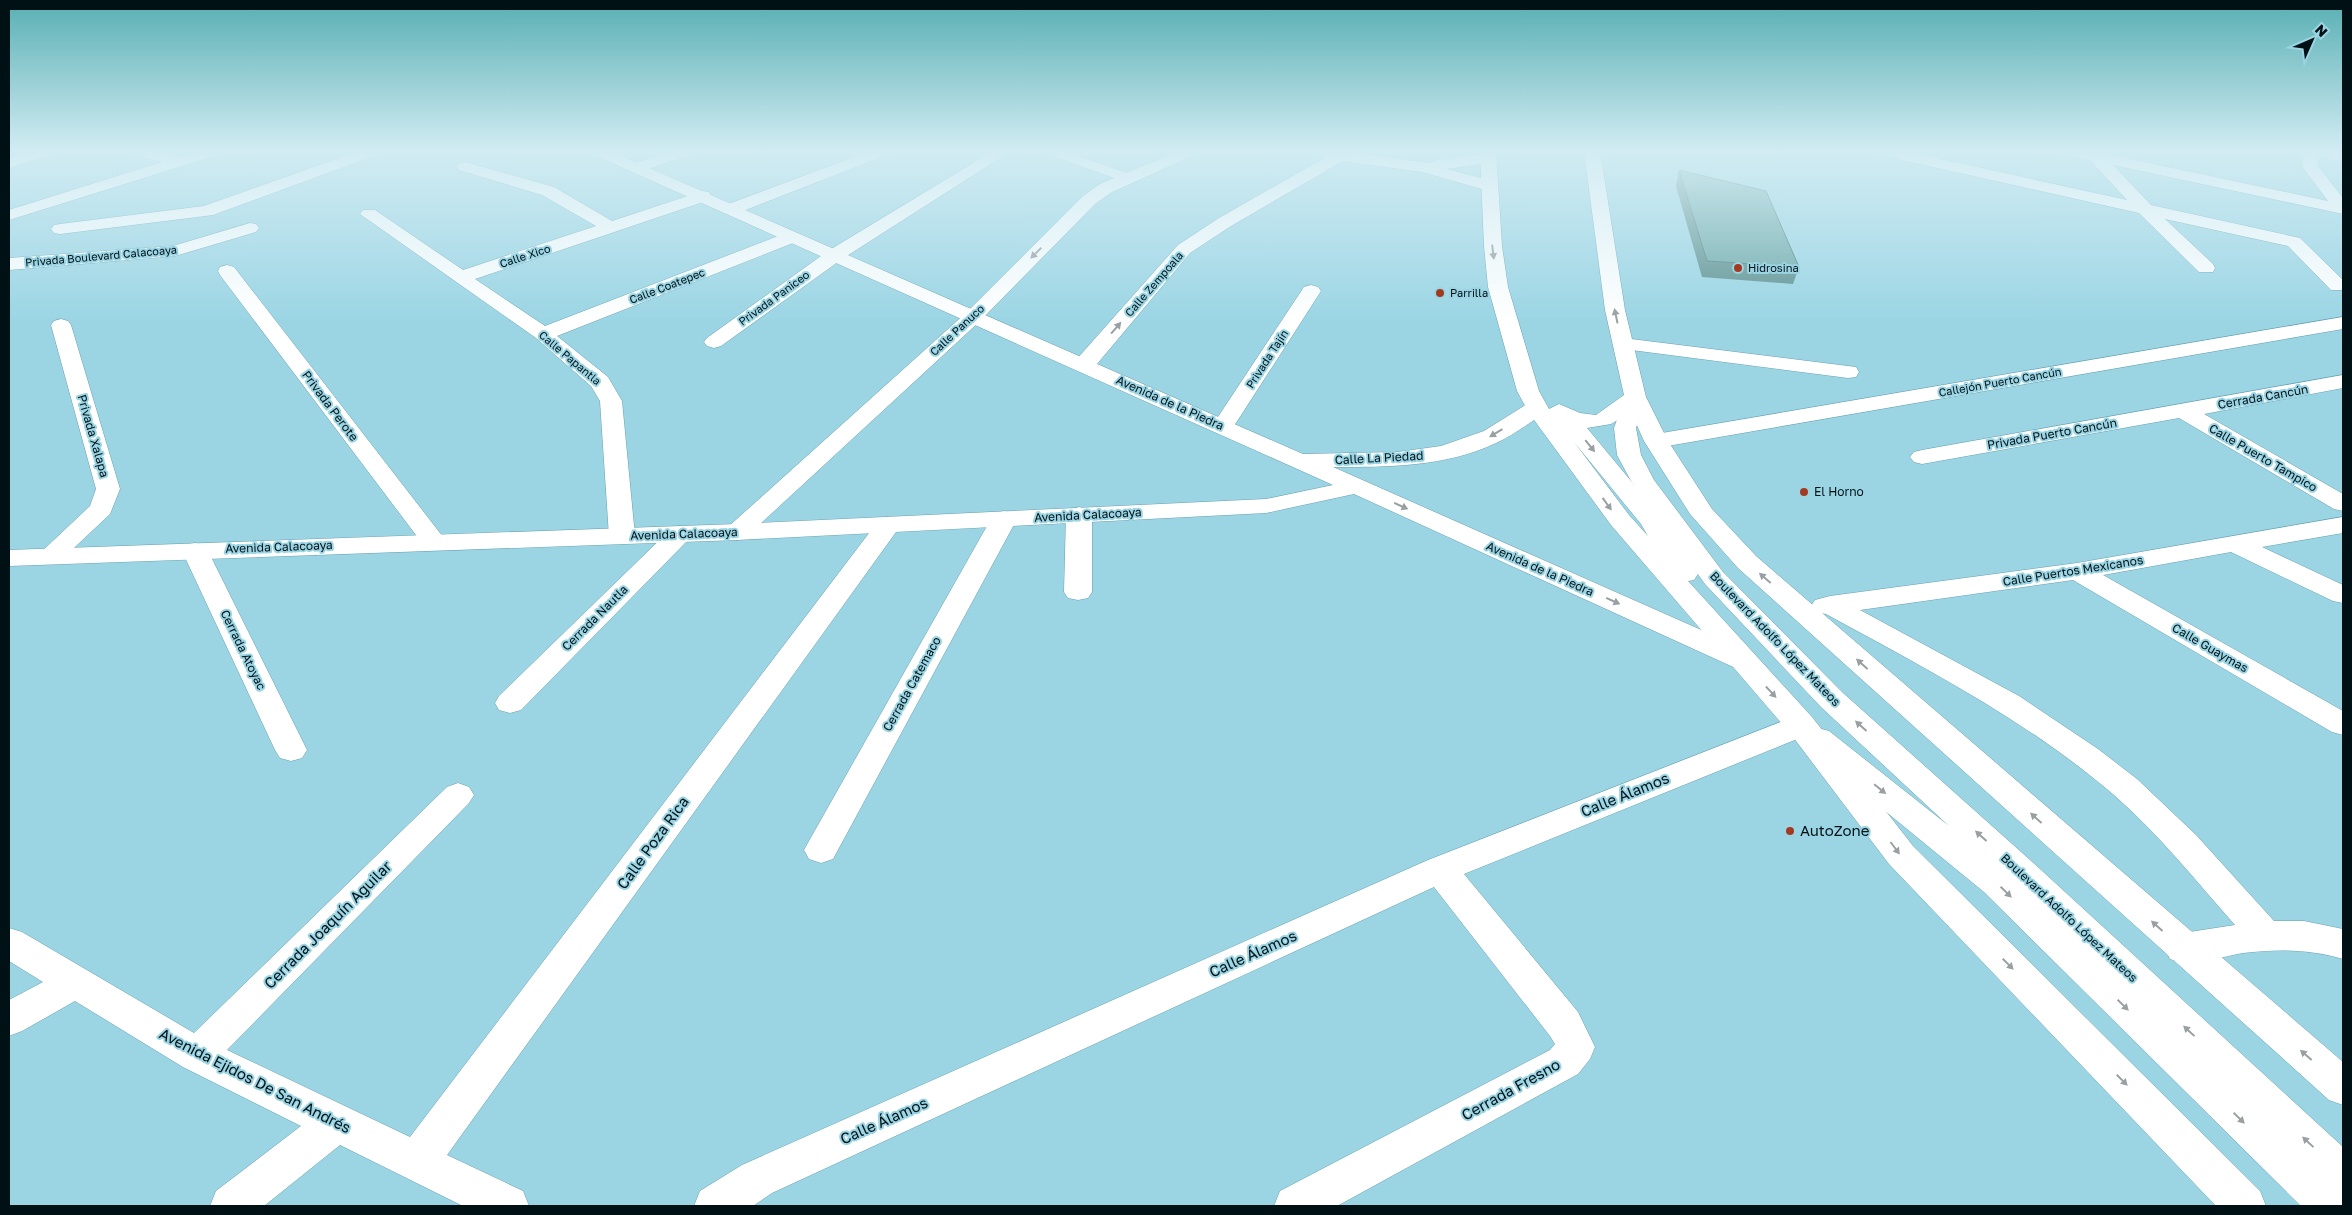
<svg xmlns="http://www.w3.org/2000/svg" width="2352" height="1215" viewBox="0 0 2352 1215" font-family="'Golos Text',sans-serif">
  <style>
    .lines { fill: none; stroke-linecap: round; stroke-linejoin: round }
    .pedestrian-casing { stroke: #68a1af; stroke-width: 1 }
    .minor-casing { stroke: #68a1af; stroke-width: 1 }
    .tertiary-casing { stroke: #68a1af; stroke-width: 1 }
    .secondary-casing { stroke: #68a1af; stroke-width: 1 }
    .primary-casing { stroke: #68a1af; stroke-width: 1 }
    .pedestrian { fill: #fff; fill-rule: evenodd }
    .minor { fill: #fff; fill-rule: evenodd }
    .tertiary { fill: #fff; fill-rule: evenodd }
    .secondary { fill: #fff; fill-rule: evenodd }
    .primary { fill: #fff; fill-rule: evenodd }
    .wall { fill: #5d9090 }
    .building { fill: #6ca8a8; stroke: #4c7676 }
    .oneway { fill: #99a0a2 }
    .poi-dot { fill: #a33a1f; stroke: #9bd5e4; stroke-width: 2 }
    .labels { text-anchor: middle; stroke-width: 4; stroke-linejoin: round; paint-order: stroke }
    .far-street-label { font-size: 11px; fill: #001116; stroke: #9bd5e4 }
    .far-poi-label { font-size: 11px; fill: #001116; stroke: #9bd5e4; text-anchor: start }
    .street-label { font-size: 12px; fill: #001116; stroke: #9bd5e4 }
    .poi-label { font-size: 12px; fill: #001116; stroke: #9bd5e4; text-anchor: start }
    .near-street-label { font-size: 15px; fill: #001116; stroke: #9bd5e4 }
    .near-poi-label { font-size: 15px; fill: #001116; stroke: #9bd5e4; text-anchor: start }
  </style>
  <rect width="100%" height="100%" fill="#9bd5e4"/>
  <g class="lines">
    <!-- pedestrian casing -->
    <g class="pedestrian-casing">
      <path id="pedestrian" d="M1046 151H1065L1132 175 1134 178 1132 181H1122L1048 154Z"/>
    </g>
    <!-- minor casing -->
    <g class="minor-casing">
      <g id="minor">
        <path d="M130 151H155L179 157 200 151H223L221 154 9 220V210L162 162 132 154Z"/>
        <path d="M359 151H381L379 154 213 215 60 234 54 233 51 229 54 225 60 224 204 206Z"/>
        <path d="M672 151H695L693 154 638 172 632 170 630 167 632 164Z"/>
        <path d="M870 151H891L889 154 738 213H726L723 209 726 205Z"/>
        <path d="M993 151H1011L842 259 721 346 714 348 707 346 704 342 707 338 828 251Z"/>
        <path d="M1179 151H1199L1197 154 1112 192 1095 204 980 321 746 537 737 540 728 537 724 532 728 527 966 313 1083 196 1100 184Z"/>
        <path d="M1313 151H1338L1429 163 1436 160 1488 154 1494 156 1496 159 1494 162 1447 169 1495 182 1497 186 1495 190 1489 191 1422 172 1343 161 1231 226 1190 253 1092 370 1084 371 1076 370 1073 365 1076 360 1178 245 1219 218 1326 157 1315 154Z"/>
        <path d="M1876 151H1904L2127 200 2091 161 2062 154 2060 151H2100L2102 153 2328 201 2302 166 2303 151 2343 152V162L2319 157 2318 166 2343 198V214L2113 165 2151 205 2300 238 2343 280V290H2331L2288 246 2165 219 2213 264 2215 268 2213 272H2199L2139 213 1884 156 1878 154Z"/>
        <path d="M465 162 554 187 612 221 703 191 709 192 711 196 709 200 475 279 545 326 786 233H798L801 237 798 241 557 336 608 377 622 401 635 536 631 541 622 544 613 541 609 536 600 401 591 386 536 338 360 214 363 210H375L463 270 596 226 542 195 459 170 457 167 459 164Z"/>
        <path d="M250 223 256 224 259 228 256 232 175 256 9 270V258L173 246Z"/>
        <path d="M227 265 234 267 443 537 447 542 443 547 434 550 425 547 220 275 218 271 220 267Z"/>
        <path d="M1311 285 1318 287 1321 291 1234 426 1231 431 1223 433 1215 431 1212 426 1304 287Z"/>
        <path d="M2343 317V329L1656 448 1648 446 1644 441 1648 436 1656 434Z"/>
        <path d="M61 319 68 321 71 325 120 489 110 514 59 562 50 564 41 562 37 556 90 506 96 489 51 325 54 321Z"/>
        <path d="M1623 338 1848 366 1856 367 1859 372 1856 377 1848 378 1616 348 1613 344 1616 340Z"/>
        <path d="M2343 375V388L2204 414 2343 494V511L2334 509 2179 418 1922 464 1914 462 1910 457 1914 452 1922 450Z"/>
        <path d="M1079 507 1088 510 1092 515V592L1088 598 1078 600 1068 598 1064 592 1066 515 1070 510Z"/>
        <path d="M1004 511 1013 514 1017 519 833 859 821 863 809 859 804 850 809 841 991 519 995 514Z"/>
        <path d="M888 517 897 520 901 525 447 1155 523 1191 529 1206H463L340 1145 264 1206H210L216 1191 301 1126 183 1067 75 1001 22 1031 9 1036V1000L43 982 9 961V928L22 932 194 1033 447 787 458 783 469 787 474 795 469 803 227 1050 410 1137 879 520Z"/>
        <path d="M2343 517V533L2262 547 2343 585V603L2333 601 2231 552 2103 575 2343 711V735L2332 732 2073 580 1860 610 2019 696 2098 749 2137 779 2196 835 2274 921H2304L2343 929V959C2309 949 2277 949 2243 953 2219 957 2193 967 2170 959L2165 948 2170 937 2183 933 2235 925C2196 881 2158 833 2114 795 2028 721 1925 668 1826 614L1815 612 1811 606 1815 600 1830 596 2077 563Z"/>
        <path d="M680 526 689 529 693 534 689 539 521 710 510 713 499 710 495 703 499 696 671 529Z"/>
        <path d="M195 543 204 545 208 551 307 750 302 758 291 761 280 758 275 750 182 551 186 545Z"/>
        <path d="M1801 714 1812 717 1816 725 1812 733 1464 874 1578 1012 1595 1047 1590 1059 1578 1074 1337 1206H1274L1280 1191 1550 1050 1555 1044 1550 1036 1434 887 772 1193 753 1206H694L700 1191 742 1165 1428 860Z"/>
      </g>
    </g>
    <!-- tertiary casing -->
    <g class="tertiary-casing">
      <g id="tertiary">
        <path d="M33 151H57L55 154 9 168V158Z"/>
        <path d="M590 151H610L1303 454 1398 452 1441 446 1484 431 1529 403 1537 401 1545 403 1548 408 1545 413C1529 423 1513 435 1496 443 1445 467 1388 467 1333 467L1751 652 1755 659 1751 666 1741 669 1731 666 1354 494 1266 513 737 540 9 566V550L737 524 1266 499 1333 485 592 154Z"/>
      </g>
    </g>
    <!-- secondary casing -->
    <g class="secondary-casing">
      <path id="secondary" d="M1635 390 1643 392 1646 397 1636 428 1641 455 1654 480 1723 572 1843 693 2030 860 2343 1147V1206H2301L1984 892 1807 747 1803 739 1807 731 1818 728 1829 731 1949 826 1821 707 1705 584 1631 481 1617 455 1614 428 1627 392Z"/>
    </g>
    <!-- primary casing -->
    <g class="primary-casing">
      <path id="primary" d="M1480 151H1496L1502 246 1508 287 1539 391 1549 409 1559 404 1580 413 1596 415 1624 395 1605 310 1584 151H1600L1625 310 1646 397 1668 441 1712 509 1756 556 2343 1062V1105L2329 1100 1738 568 1690 514 1644 441 1631 412 1611 424 1587 428 1660 516 1698 574 1694 580 1688 581 1812 717 1913 846 2260 1191 2266 1206H2216L1889 864 1790 733 1611 525 1529 413 1517 391 1488 287 1484 246ZM1574 442 1641 524 1648 536 1629 515Z"/>
    </g>
    <!-- pedestrian -->
    <use href="#pedestrian" class="pedestrian"/>
    <!-- minor -->
    <use href="#minor" class="minor"/>
    <!-- tertiary -->
    <use href="#tertiary" class="tertiary"/>
    <!-- secondary -->
    <use href="#secondary" class="secondary"/>
    <!-- primary -->
    <use href="#primary" class="primary"/>
  </g>
  <!-- wall -->
  <path class="wall" d="M1679 170 1799 267 1793 284 1702 277 1676 186Z"/>
  <!-- building -->
  <path class="building" d="M1679 170 1766 191 1799 267 1707 261Z"/>
  <!-- one-way arrows -->
  <defs><path id="oneway-solid" d="M-6-.8H1V-3.2L6.5 0L1 3.2V.8H-6Z" transform="scale(1.25)"/></defs>
  <g class="oneway">
    <use href="#oneway-solid" transform="translate(1493 252) rotate(83)"/>
    <use href="#oneway-solid" transform="translate(1036 253) rotate(135)"/>
    <use href="#oneway-solid" transform="translate(1616 316) rotate(-102)"/>
    <use href="#oneway-solid" transform="translate(1116 328) rotate(-49)"/>
    <use href="#oneway-solid" transform="translate(1496 433) rotate(149)"/>
    <use href="#oneway-solid" transform="translate(1590 446) rotate(51)"/>
    <use href="#oneway-solid" transform="translate(1607 504) rotate(54)"/>
    <use href="#oneway-solid" transform="translate(1401 506) rotate(24)"/>
    <use href="#oneway-solid" transform="translate(1765 578) rotate(-139)"/>
    <use href="#oneway-solid" transform="translate(1613 601) rotate(24)"/>
    <use href="#oneway-solid" transform="translate(1862 664) rotate(-138)"/>
    <use href="#oneway-solid" transform="translate(1771 692) rotate(47)"/>
    <use href="#oneway-solid" transform="translate(1861 726) rotate(-138)"/>
    <use href="#oneway-solid" transform="translate(1880 789) rotate(39)"/>
    <use href="#oneway-solid" transform="translate(2036 818) rotate(-138)"/>
    <use href="#oneway-solid" transform="translate(1981 836) rotate(-138)"/>
    <use href="#oneway-solid" transform="translate(1895 848) rotate(53)"/>
    <use href="#oneway-solid" transform="translate(2006 892) rotate(44)"/>
    <use href="#oneway-solid" transform="translate(2157 926) rotate(-138)"/>
    <use href="#oneway-solid" transform="translate(2008 964) rotate(45)"/>
    <use href="#oneway-solid" transform="translate(2123 1005) rotate(44)"/>
    <use href="#oneway-solid" transform="translate(2189 1031) rotate(-137)"/>
    <use href="#oneway-solid" transform="translate(2306 1055) rotate(-139)"/>
    <use href="#oneway-solid" transform="translate(2122 1080) rotate(45)"/>
    <use href="#oneway-solid" transform="translate(2239 1118) rotate(44)"/>
    <use href="#oneway-solid" transform="translate(2308 1142) rotate(-137)"/>
  </g>
  <!-- sky -->
  <linearGradient id="sky" x2="0" y2="1"><stop stop-color="#57afb3"/><stop offset="0.47" stop-color="#d2ecf3"/><stop offset="1" stop-color="#d2ecf3" stop-opacity="0"/></linearGradient>
  <rect width="2352" height="321" fill="url(#sky)"/>
  <!-- markers -->
  <g class="poi-dot">
    <circle cx="1738" cy="268" r="5"/>
    <circle cx="1440" cy="293" r="5"/>
    <circle cx="1804" cy="492" r="5"/>
    <circle cx="1790" cy="831" r="5"/>
  </g>
  <g class="labels">
    <!-- far-street labels -->
    <g class="far-street-label">
      <text transform="translate(101 256) rotate(-5)" y="4">Privada Boulevard Calacoaya</text>
      <text transform="translate(525 256) rotate(-18)" y="4">Calle Xico</text>
      <text transform="translate(1154 284) rotate(-49)" y="4">Calle Zempoala</text>
      <text transform="translate(667 286) rotate(-21)" y="4">Calle Coatepec</text>
      <text transform="translate(774 298) rotate(-36)" y="4">Privada Paniceo</text>
      <text transform="translate(957 330) rotate(-43)" y="4">Calle Panuco</text>
      <text transform="translate(570 358) rotate(40)" y="4">Calle Papantla</text>
      <text transform="translate(1267 359) rotate(-57)" y="4">Privada Tajín</text>
      <text transform="translate(2000 382) rotate(-10)" y="4">Callejón Puerto Cancún</text>
    </g>
    <!-- far-poi labels -->
    <g class="far-poi-label">
      <text x="1748" y="272">Hidrosina</text>
      <text x="1450" y="297">Parrilla</text>
    </g>
    <!-- street labels -->
    <g class="street-label">
      <text transform="translate(2263 397) rotate(-10)" y="4">Cerrada Cancún</text>
      <text transform="translate(1170 403) rotate(24)" y="4">Avenida de la Piedra</text>
      <text transform="translate(330 406) rotate(53)" y="4">Privada Perote</text>
      <text transform="translate(2052 434) rotate(-10)" y="4">Privada Puerto Cancún</text>
      <text transform="translate(93 436) rotate(74)" y="4">Privada Xalapa</text>
      <text transform="translate(1379 458) rotate(-3)" y="4">Calle La Piedad</text>
      <text transform="translate(2263 458) rotate(30)" y="4">Calle Puerto Tampico</text>
      <text transform="translate(1088 515) rotate(-3)" y="4">Avenida Calacoaya</text>
      <text transform="translate(684 534) rotate(-2)" y="4">Avenida Calacoaya</text>
      <text transform="translate(279 547) rotate(-2)" y="4">Avenida Calacoaya</text>
      <text transform="translate(1540 569) rotate(24)" y="4">Avenida de la Piedra</text>
      <text transform="translate(2073 571) rotate(-9)" y="4">Calle Puertos Mexicanos</text>
      <text transform="translate(595 618) rotate(-45)" y="4">Cerrada Nautla</text>
      <text transform="translate(1775 639) rotate(46)" y="4">Boulevard Adolfo López Mateos</text>
      <text transform="translate(2210 648) rotate(30)" y="4">Calle Guaymas</text>
      <text transform="translate(243 650) rotate(64)" y="4">Cerrada Atoyac</text>
      <text transform="translate(912 684) rotate(-61)" y="4">Cerrada Catemaco</text>
      <text transform="translate(2069 918) rotate(43)" y="4">Boulevard Adolfo López Mateos</text>
    </g>
    <!-- poi labels -->
    <g class="poi-label">
      <text x="1814" y="496">El Horno</text>
    </g>
    <!-- near-street labels -->
    <g class="near-street-label">
      <text transform="translate(1625 795) rotate(-22)" y="5">Calle Álamos</text>
      <text transform="translate(653 843) rotate(-54)" y="5">Calle Poza Rica</text>
      <text transform="translate(328 925) rotate(-45)" y="5">Cerrada Joaquín Aguilar</text>
      <text transform="translate(1253 954) rotate(-24)" y="5">Calle Álamos</text>
      <text transform="translate(255 1081) rotate(27)" y="5">Avenida Ejidos De San Andrés</text>
      <text transform="translate(1511 1090) rotate(-29)" y="5">Cerrada Fresno</text>
      <text transform="translate(884 1121) rotate(-24)" y="5">Calle Álamos</text>
    </g>
    <!-- near-poi labels -->
    <g class="near-poi-label">
      <text x="1800" y="836">AutoZone</text>
    </g>
  </g>
  <!-- border -->
  <rect width="2352" height="1215" fill="none" stroke="#001116" stroke-width="20"/>
  <!-- north arrow -->
  <g transform="translate(2312 40) rotate(45)" stroke="#9bd5e4" stroke-width="4" paint-order="stroke">
  <path d="M0-4L9 19L0 12L-9 19Z" fill="#001116"/>
  <text y="-8" font-size="14" font-weight="bold" text-anchor="middle" fill="#001116">N</text>
  </g>
</svg>
